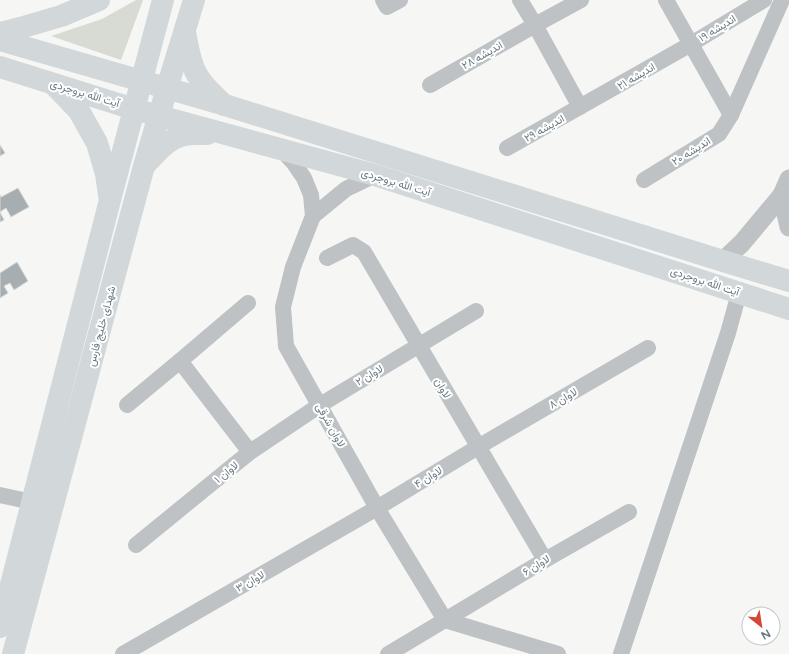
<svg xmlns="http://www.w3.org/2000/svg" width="789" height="654" viewBox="0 0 789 654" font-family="'Varela Round',Vazirmatn,sans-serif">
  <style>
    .green { fill: #d7dbd3 }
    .building { fill: #a6aeb2; stroke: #d8d8d6 }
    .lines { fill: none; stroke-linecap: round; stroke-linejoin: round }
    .minor { stroke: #bec2c5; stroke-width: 16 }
    .tertiary { stroke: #bec2c5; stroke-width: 19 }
    .secondary { stroke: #d2d8da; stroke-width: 22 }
    .labels { text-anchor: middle; stroke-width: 4; stroke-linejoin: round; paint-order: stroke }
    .street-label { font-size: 11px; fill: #687982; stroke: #fff }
  </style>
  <rect width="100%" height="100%" fill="#f6f6f4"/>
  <!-- green -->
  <path class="green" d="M136 0H143L121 60 51 36 102 19Z"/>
  <!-- building -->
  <g class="building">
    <path d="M0 145 5 153 0 156Z"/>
    <path d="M18 188 29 207 11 217 6 208 0 212 4 220 0 222V195L1 197Z"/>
    <path d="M17 262 28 281 14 290 10 283 4 286 8 293 0 298V273Z"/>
  </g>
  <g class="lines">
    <!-- minor -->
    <g class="minor">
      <path d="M383 0 387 7 400 0"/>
      <path d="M520 0 535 25 580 107"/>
      <path d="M666 0 731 115"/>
      <path d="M430 85 535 25 581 0"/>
      <path d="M507 148 691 44 764 0"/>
      <path d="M281 149 293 162 304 178 311 195 313 216 293 267 283 307 286 346 377 508 445 620 558 654"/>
      <path d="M644 180 719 134 731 115 782 0"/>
      <path d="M313 216 346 189 375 175"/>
      <path d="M327 258 353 245 364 252 545 560"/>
      <path d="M180 361 250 452"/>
      <path d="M127 405 180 361 248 303"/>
      <path d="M0 495 32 502"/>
      <path d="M136 545 250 452 320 405 476 311"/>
      <path d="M123 654 377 508 478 447 648 348"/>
      <path d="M388 654 445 620 545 560 629 512"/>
      <path d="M621 654 728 333 739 293"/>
    </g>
    <!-- tertiary -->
    <g class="tertiary">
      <path d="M782 195 789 227"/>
      <path d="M723 261 742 243 782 195 789 179"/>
    </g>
    <!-- secondary -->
    <g class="secondary">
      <path d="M185 32C187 43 189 55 193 66 198 81 212 93 224 105"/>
      <path d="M0 33 20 28 61 16 99 0"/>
      <path d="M0 40 225 105 723 261 789 281"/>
      <path d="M0 67 134 109 375 175 789 309"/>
      <path d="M54 85 79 111 97 143 106 174 109 195"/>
      <path d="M146 164C156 153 167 140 181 136 189 133 199 134 207 134"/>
      <path d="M0 627 110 200 163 0"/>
      <path d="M13 654 144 166 174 65 194 0"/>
    </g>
  </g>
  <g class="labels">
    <!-- street labels -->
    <g class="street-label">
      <text transform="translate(717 28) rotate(-31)" y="4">اندیشه ۱۹</text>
      <text transform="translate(482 55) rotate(-30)" y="4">اندیشه ۲۸</text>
      <text transform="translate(636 76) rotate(-30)" y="4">اندیشه ۲۱</text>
      <text transform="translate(85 93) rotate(17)" y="4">آیت الله بروجردی</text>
      <text transform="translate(544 128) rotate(-29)" y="4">اندیشه ۲۹</text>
      <text transform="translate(691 151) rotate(-32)" y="4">اندیشه ۲۰</text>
      <text transform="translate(396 182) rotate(17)" y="4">آیت الله بروجردی</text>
      <text transform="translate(705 281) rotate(18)" y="4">آیت الله بروجردی</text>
      <text transform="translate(101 326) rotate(-75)" y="4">شهدای خلیج فارس</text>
      <text transform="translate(369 375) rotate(-31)" y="4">لاوان ۲</text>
      <text transform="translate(443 388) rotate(60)" y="4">لاوان</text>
      <text transform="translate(563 398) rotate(-30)" y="4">لاوان ۸</text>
      <text transform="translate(331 425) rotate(61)" y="4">لاوان شرقی</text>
      <text transform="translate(226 472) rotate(-39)" y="4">لاوان ۱</text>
      <text transform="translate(428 477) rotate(-31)" y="4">لاوان ۴</text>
      <text transform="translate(536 565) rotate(-31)" y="4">لاوان ۶</text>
      <text transform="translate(250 581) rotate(-30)" y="4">لاوان ۳</text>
    </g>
  </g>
  <!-- north arrow -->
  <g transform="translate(761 626) rotate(150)"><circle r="19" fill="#ffffff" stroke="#c3c9cd"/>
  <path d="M0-3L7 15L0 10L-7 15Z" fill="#d54835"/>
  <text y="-6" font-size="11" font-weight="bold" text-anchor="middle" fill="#687982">N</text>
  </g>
</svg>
